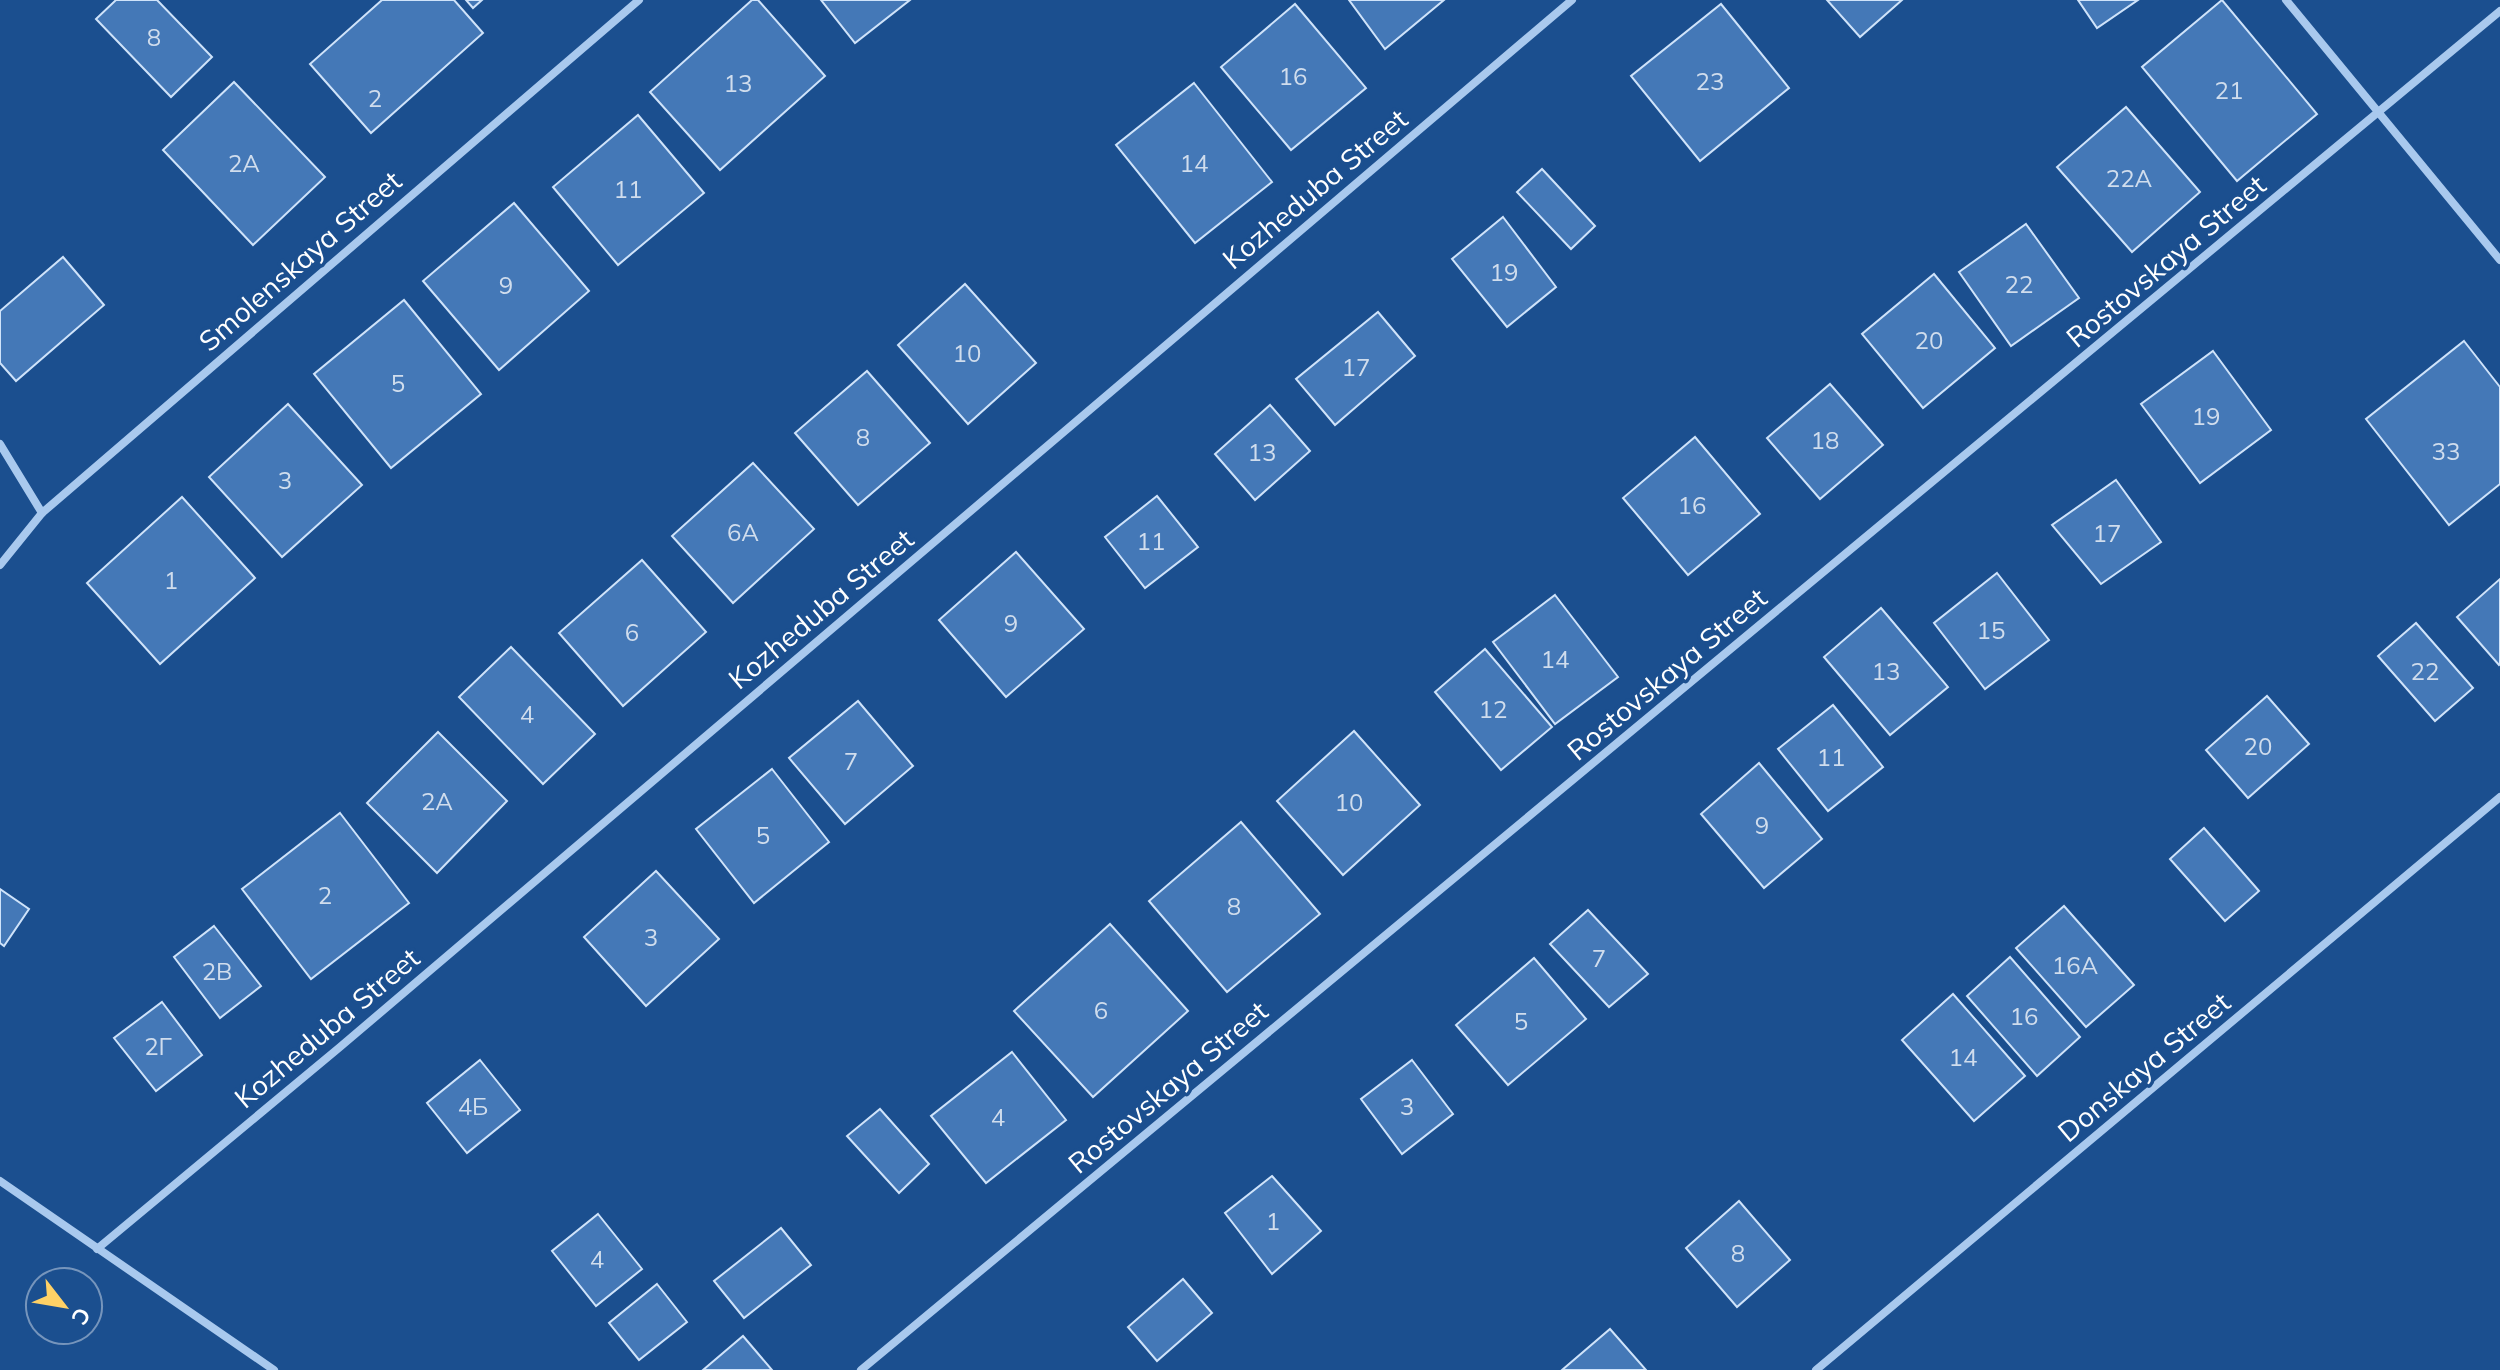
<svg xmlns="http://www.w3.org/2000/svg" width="2500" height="1370" viewBox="0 0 2500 1370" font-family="Mulish,sans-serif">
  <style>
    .building { fill: #4478b7; stroke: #cfe3fa; stroke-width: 2 }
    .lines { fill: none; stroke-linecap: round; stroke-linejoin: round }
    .minor { stroke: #a9c9ee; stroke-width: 8 }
    .labels { text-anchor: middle; stroke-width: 7; stroke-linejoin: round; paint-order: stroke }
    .number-label { font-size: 24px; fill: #d0dded }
    .street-label { font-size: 28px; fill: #fff; stroke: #1b4f8f }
  </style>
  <rect width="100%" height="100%" fill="#1b4f8f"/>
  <!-- building -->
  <g class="building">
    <path d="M116 0H157L212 57 171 97 96 19Z"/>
    <path d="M382 0H454L483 33 371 133 310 64Z"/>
    <path d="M466 0H482L473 8Z"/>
    <path d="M752 0H758L825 76 720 170 650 92Z"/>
    <path d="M821 0H910L855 43Z"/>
    <path d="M1349 0H1444L1385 49Z"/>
    <path d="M1827 0H1902L1860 37Z"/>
    <path d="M2078 0H2138L2097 28Z"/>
    <path d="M2222 0 2317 114 2237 181 2142 67Z"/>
    <path d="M1295 4 1366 88 1291 150 1221 67Z"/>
    <path d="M1721 4 1789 88 1700 161 1631 76Z"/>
    <path d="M234 82 325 177 253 245 163 150Z"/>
    <path d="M1194 83 1272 182 1195 243 1116 145Z"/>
    <path d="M2126 107 2200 192 2132 252 2057 167Z"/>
    <path d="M638 115 704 193 618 265 553 187Z"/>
    <path d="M1542 169 1595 226 1571 249 1517 192Z"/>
    <path d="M514 203 589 291 499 370 423 281Z"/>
    <path d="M1503 217 1556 287 1507 327 1452 259Z"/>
    <path d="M2026 224 2079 298 2011 346 1959 272Z"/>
    <path d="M63 257 104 305 16 381 0 363V311Z"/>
    <path d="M1934 274 1995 348 1923 408 1862 334Z"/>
    <path d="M965 284 1036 363 968 424 898 345Z"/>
    <path d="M404 300 481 394 391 468 314 374Z"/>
    <path d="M1378 312 1415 356 1335 425 1296 379Z"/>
    <path d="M2464 341 2500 387V484L2449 525 2366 419Z"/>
    <path d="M2213 351 2271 430 2200 483 2141 404Z"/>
    <path d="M867 371 930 443 858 505 795 433Z"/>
    <path d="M1830 384 1883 445 1820 499 1767 438Z"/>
    <path d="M288 404 362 485 282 557 209 477Z"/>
    <path d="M1270 405 1310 451 1255 500 1215 454Z"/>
    <path d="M1695 437 1760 514 1688 575 1623 498Z"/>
    <path d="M753 463 814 529 733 603 672 536Z"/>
    <path d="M2116 480 2161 542 2101 584 2052 525Z"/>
    <path d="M1157 496 1198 547 1145 588 1105 537Z"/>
    <path d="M182 497 255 578 160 664 87 583Z"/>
    <path d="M1016 552 1084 629 1006 697 939 620Z"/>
    <path d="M642 560 706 632 623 706 559 633Z"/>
    <path d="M1997 573 2049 640 1985 689 1934 623Z"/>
    <path d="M2500 579V664L2499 665 2457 617Z"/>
    <path d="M1555 595 1618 677 1555 724 1493 642Z"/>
    <path d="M1881 608 1948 687 1890 735 1824 657Z"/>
    <path d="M2416 623 2473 688 2435 721 2378 656Z"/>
    <path d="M511 647 595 734 543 784 459 697Z"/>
    <path d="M1485 649 1552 727 1501 770 1435 692Z"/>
    <path d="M2267 696 2309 744 2248 798 2206 750Z"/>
    <path d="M858 701 913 766 845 824 789 758Z"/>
    <path d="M1833 705 1883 767 1828 811 1778 749Z"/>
    <path d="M1354 731 1420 805 1343 875 1277 801Z"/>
    <path d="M438 732 507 801 437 873 367 803Z"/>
    <path d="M1759 763 1822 839 1764 888 1701 814Z"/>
    <path d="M772 769 829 842 754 903 696 829Z"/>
    <path d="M340 813 409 903 311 979 242 889Z"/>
    <path d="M1241 822 1320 914 1227 992 1149 901Z"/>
    <path d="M2204 828 2259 891 2225 921 2170 859Z"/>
    <path d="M656 871 719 939 646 1006 584 937Z"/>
    <path d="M0 889 29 909 4 946 0 943Z"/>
    <path d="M2064 906 2134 985 2086 1027 2016 948Z"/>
    <path d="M1588 910 1648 974 1609 1007 1550 944Z"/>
    <path d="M1110 924 1188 1011 1093 1097 1014 1011Z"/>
    <path d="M214 926 261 986 220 1018 174 957Z"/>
    <path d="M2010 957 2080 1037 2037 1076 1967 996Z"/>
    <path d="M1534 958 1586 1019 1508 1085 1456 1025Z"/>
    <path d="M1953 994 2025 1076 1974 1121 1902 1040Z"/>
    <path d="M162 1002 202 1055 156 1091 114 1038Z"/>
    <path d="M1012 1052 1066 1120 986 1183 931 1116Z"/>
    <path d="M480 1060 520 1110 467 1153 427 1103Z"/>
    <path d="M1412 1060 1453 1114 1402 1154 1361 1099Z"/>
    <path d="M880 1109 929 1164 899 1193 847 1136Z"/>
    <path d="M1272 1176 1321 1231 1272 1274 1225 1213Z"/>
    <path d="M1739 1201 1790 1260 1737 1307 1686 1248Z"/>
    <path d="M598 1214 642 1269 596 1306 552 1251Z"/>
    <path d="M781 1228 811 1265 744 1318 714 1281Z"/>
    <path d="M1183 1279 1212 1313 1157 1361 1128 1327Z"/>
    <path d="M657 1284 687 1322 639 1360 609 1323Z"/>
    <path d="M1610 1329 1646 1370H1562Z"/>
    <path d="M743 1336 772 1370H703Z"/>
  </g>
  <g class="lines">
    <!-- minor -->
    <g class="minor">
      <path d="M2286 0 2500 260"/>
      <path d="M0 444 42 513"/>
      <path d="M0 565 42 513 639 0"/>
      <path d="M0 1181 274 1370"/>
      <path d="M97 1249 340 1047 1572 0"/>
      <path d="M861 1370 2500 11"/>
      <path d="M1816 1370 2500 797"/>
    </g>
  </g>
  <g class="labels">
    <!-- number labels -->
    <g class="number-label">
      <text x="154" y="46">8</text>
      <text x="1293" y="85">16</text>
      <text x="1710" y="90">23</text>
      <text x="738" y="92">13</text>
      <text x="2229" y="99">21</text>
      <text x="375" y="107">2</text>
      <text x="244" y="172">2А</text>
      <text x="1194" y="172">14</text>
      <text x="2129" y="187">22А</text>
      <text x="628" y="198">11</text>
      <text x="1504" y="281">19</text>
      <text x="2019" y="293">22</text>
      <text x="506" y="294">9</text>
      <text x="1929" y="349">20</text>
      <text x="967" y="362">10</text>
      <text x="1356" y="376">17</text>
      <text x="398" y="392">5</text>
      <text x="2206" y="425">19</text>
      <text x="863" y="446">8</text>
      <text x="1825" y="449">18</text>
      <text x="2446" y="460">33</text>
      <text x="1262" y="461">13</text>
      <text x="285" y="489">3</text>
      <text x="1692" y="514">16</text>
      <text x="743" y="541">6А</text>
      <text x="2107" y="542">17</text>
      <text x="1151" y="550">11</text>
      <text x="171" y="589">1</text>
      <text x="1011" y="632">9</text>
      <text x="1991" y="639">15</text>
      <text x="632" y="641">6</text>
      <text x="1555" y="668">14</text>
      <text x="1886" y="680">13</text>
      <text x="2425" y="680">22</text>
      <text x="1493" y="718">12</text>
      <text x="527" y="723">4</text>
      <text x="2258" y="755">20</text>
      <text x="1831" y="766">11</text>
      <text x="851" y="770">7</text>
      <text x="437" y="810">2А</text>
      <text x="1349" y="811">10</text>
      <text x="1762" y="834">9</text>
      <text x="763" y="844">5</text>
      <text x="325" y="904">2</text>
      <text x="1234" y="915">8</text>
      <text x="651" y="946">3</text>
      <text x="1599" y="967">7</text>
      <text x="2075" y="974">16А</text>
      <text x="217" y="980">2В</text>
      <text x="1101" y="1019">6</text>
      <text x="2024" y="1025">16</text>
      <text x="1521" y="1030">5</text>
      <text x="158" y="1055">2Г</text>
      <text x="1963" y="1066">14</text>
      <text x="473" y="1115">4Б</text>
      <text x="1407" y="1115">3</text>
      <text x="998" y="1126">4</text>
      <text x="1273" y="1230">1</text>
      <text x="1738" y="1262">8</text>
      <text x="597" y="1268">4</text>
    </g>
    <!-- street labels -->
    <g class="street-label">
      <text transform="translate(1315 189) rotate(-40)" y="10">Kozheduba Street</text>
      <text transform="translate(300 261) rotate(-41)" y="10">Smolenskaya Street</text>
      <text transform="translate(2166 261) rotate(-40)" y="10">Rostovskaya Street</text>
      <text transform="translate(821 609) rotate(-40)" y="10">Kozheduba Street</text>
      <text transform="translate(1667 674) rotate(-40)" y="10">Rostovskaya Street</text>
      <text transform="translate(327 1028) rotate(-40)" y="10">Kozheduba Street</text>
      <text transform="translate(2144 1067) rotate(-40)" y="10">Donskaya Street</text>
      <text transform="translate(1168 1087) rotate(-40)" y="10">Rostovskaya Street</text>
    </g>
  </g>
  <!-- north arrow -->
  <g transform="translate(64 1306) rotate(121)"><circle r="38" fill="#1b4f8f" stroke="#7695bc" stroke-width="2"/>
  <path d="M0-6L14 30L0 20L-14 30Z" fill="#ffd166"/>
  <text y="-12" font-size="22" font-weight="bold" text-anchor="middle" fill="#ffffff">С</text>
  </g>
</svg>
